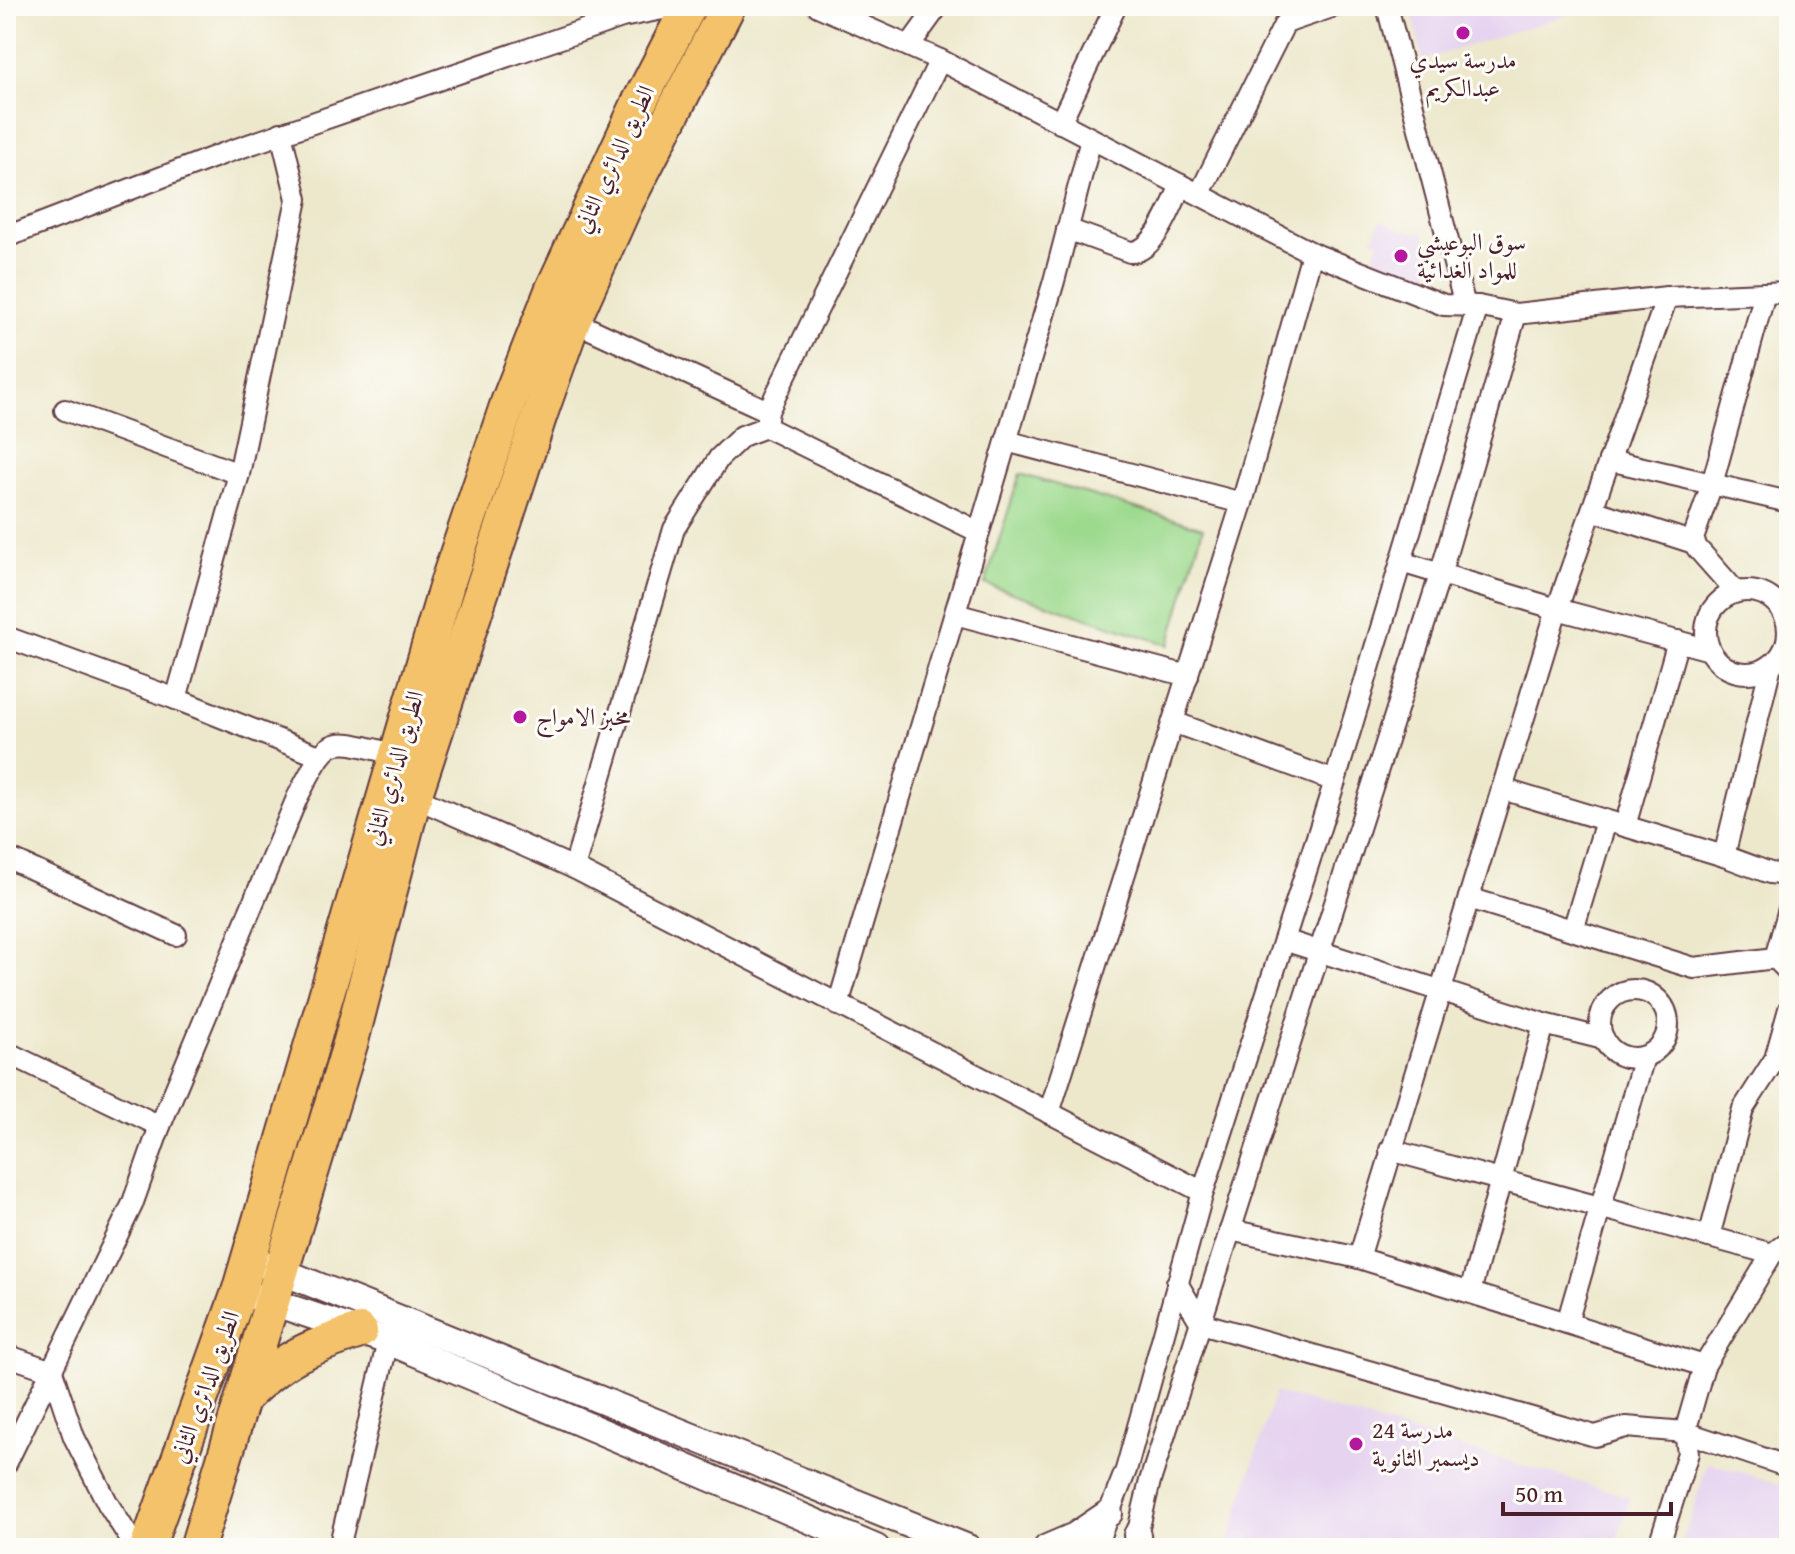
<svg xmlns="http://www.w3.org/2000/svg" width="1795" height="1554" viewBox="0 0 1795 1554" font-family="'Gentium Book Plus',Amiri,serif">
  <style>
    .built { fill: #e6d3f0 }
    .green { fill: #9dda8e; stroke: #747c5c; stroke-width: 2 }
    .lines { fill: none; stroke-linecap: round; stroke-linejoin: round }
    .minor-casing { stroke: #623d43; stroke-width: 24 }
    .tertiary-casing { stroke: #623d43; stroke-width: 30 }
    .trunk-casing { stroke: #623d43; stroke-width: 38 }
    .minor { stroke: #fff; stroke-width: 20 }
    .tertiary { stroke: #fff; stroke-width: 26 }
    .trunk { stroke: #f4c26a; stroke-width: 34 }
    .poi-dot { fill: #b5179e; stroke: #fdfcf7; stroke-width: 3 }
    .labels { text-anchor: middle; stroke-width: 6; stroke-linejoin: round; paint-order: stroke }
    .poi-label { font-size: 24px; fill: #4a1f2b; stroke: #fdfcf7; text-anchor: start }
    .street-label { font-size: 24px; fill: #4a1f2b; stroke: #fdfcf7 }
  </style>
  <rect width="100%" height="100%" fill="#fdfcf7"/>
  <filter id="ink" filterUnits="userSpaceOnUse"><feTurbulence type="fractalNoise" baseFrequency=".0125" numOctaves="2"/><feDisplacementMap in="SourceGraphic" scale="16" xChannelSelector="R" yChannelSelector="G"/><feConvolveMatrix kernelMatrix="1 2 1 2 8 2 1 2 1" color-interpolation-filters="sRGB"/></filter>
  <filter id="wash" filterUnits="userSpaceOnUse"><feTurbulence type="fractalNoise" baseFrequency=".006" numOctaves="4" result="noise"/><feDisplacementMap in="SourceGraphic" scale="32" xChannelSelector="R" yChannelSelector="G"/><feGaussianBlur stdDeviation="1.8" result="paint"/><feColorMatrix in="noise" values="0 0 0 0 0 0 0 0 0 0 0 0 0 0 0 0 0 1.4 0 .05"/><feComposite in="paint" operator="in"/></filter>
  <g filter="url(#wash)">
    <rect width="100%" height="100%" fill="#ede8cc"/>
    <!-- built -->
    <g class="built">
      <path d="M1411 6H1595L1423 60Z"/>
      <path d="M1381 220 1403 230 1424 233 1432 288H1415L1369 271 1379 241 1372 239Z"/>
      <path d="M1275 1392 1630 1497 1615 1548H1227Z"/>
      <path d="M1708 1462 1789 1487V1548H1681Z"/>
    </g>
    <!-- green -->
    <path class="green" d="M1020 474 1203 528 1169 645 985 584Z"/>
  </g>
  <g filter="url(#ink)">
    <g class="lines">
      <!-- minor casing -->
      <g class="minor-casing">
        <g id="minor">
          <path d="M818 6 940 60 1312 253 1444 305 1478 306 1516 314 1667 297 1789 292"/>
          <path d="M1387 6 1465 306"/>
          <path d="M909 46 938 6"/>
          <path d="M1060 123 1116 6"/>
          <path d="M1200 193 1285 23 1335 6"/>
          <path d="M1067 229 1130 252C1155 253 1172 205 1181 185"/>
          <path d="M6 237 222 154 622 17 678 6"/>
          <path d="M573 321 768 411"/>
          <path d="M65 410 239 474 176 699"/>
          <path d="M766 427 768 411 940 60"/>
          <path d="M1006 441 1242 503"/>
          <path d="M1609 460 1789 502"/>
          <path d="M239 474 297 199 281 133"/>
          <path d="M1592 510 1694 543"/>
          <path d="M1401 562 1557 609 1710 650"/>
          <circle cx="1747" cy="632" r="41"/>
          <path d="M1736 592 1697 548 1693 539 1712 484 1765 293"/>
          <path d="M955 614 1188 676"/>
          <path d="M6 637 176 699 319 756"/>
          <path d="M1173 722 1335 781"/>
          <path d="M1502 789 1724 856 1770 873 1789 875"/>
          <path d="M414 797 574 868 1203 1192"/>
          <path d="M1625 826 1678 641"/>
          <path d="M1724 856 1771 665"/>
          <path d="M6 857 176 935"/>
          <path d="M574 868 674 529 719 458 742 436 766 427 979 532"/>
          <path d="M1469 898 1694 968 1775 958"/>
          <path d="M1573 930 1606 821"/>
          <path d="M1284 940 1544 1024 1604 1039"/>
          <path d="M1775 958 1789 909"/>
          <path d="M1775 958 1789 972"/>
          <circle cx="1634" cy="1024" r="34"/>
          <path d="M838 1005 1054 281 1091 139"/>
          <path d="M6 1052 160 1126"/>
          <path d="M1049 1113 1242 503 1312 253"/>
          <path d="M1390 1150 1772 1254"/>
          <path d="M1230 1230 1359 1258 1557 609 1667 297"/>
          <path d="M1709 1237 1743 1109 1775 1059 1789 1009"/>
          <path d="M1359 1258 1704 1366"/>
          <path d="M1177 1283 1201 1323 1595 1436 1626 1427 1685 1432 1789 1467"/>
          <path d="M1470 1292 1544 1024"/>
          <path d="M1567 1323 1644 1057"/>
          <path d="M6 1355 52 1371 74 1437 108 1504 136 1548"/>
          <path d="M6 1464 132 1205 160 1126 297 798C332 731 327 738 398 755"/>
          <path d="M339 1548 388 1341"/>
          <path d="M1095 1548 1126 1470 1203 1192 1335 781 1478 306"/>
          <path d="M1134 1548 1150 1481 1440 575 1516 314"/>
          <path d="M1658 1548 1688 1453 1685 1432 1704 1366 1772 1254 1789 1241"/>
        </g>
      </g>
      <!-- tertiary casing -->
      <g class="tertiary-casing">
        <g id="tertiary">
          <path d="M266 1265 968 1548"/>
          <path d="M254 1296 388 1341 876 1548"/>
          <path d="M1137 1535 1139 1548"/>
          <path d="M1047 1548 1075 1536 1109 1513"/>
        </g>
      </g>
      <!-- trunk casing -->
      <g class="trunk-casing">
        <g id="trunk">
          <path d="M244 1397C286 1356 305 1349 360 1331"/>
          <path d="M147 1548 239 1292 447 584 509 400 552 291 639 103 689 6"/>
          <path d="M197 1548 351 1041 414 797 540 414 573 321 625 205 728 6"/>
        </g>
      </g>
      <!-- minor -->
      <use href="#minor" class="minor"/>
      <!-- tertiary -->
      <use href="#tertiary" class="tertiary"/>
      <!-- trunk -->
      <use href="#trunk" class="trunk"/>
    </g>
  </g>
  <!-- markers -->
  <g class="poi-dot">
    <circle cx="1463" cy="33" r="8"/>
    <circle cx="1401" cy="256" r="8"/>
    <circle cx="520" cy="717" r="8"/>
    <circle cx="1356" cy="1444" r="8"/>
  </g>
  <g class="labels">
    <!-- poi labels -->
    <g class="poi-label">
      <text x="1463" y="68" text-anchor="middle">مدرسة سيدي<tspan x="1463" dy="28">عبدالكريم</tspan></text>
      <text x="1417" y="250">سوق البوعيشي<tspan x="1417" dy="28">للمواد الغدائية</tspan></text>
      <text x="536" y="725">مخبز الامواج</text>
      <text x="1372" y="1438">مدرسة 24<tspan x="1372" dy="28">ديسمبر الثانوية</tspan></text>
    </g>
    <!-- street labels -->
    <g class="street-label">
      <text transform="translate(614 159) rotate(-65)" y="8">الطريق الدائري الثاني</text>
      <text transform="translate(394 768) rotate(-74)" y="8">الطريق الدائري الثاني</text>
      <text transform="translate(205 1387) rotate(-70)" y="8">الطريق الدائري الثاني</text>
    </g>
  </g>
  <!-- margin -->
  <rect width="1795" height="1554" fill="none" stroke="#fdfcf7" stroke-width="32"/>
  <!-- scale -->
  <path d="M1503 1502v12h168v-12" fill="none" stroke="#4a1f2b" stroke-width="4"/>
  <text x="1515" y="1502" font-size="24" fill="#4a1f2b" stroke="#fdfcf7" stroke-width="6" paint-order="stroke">50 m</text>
</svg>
